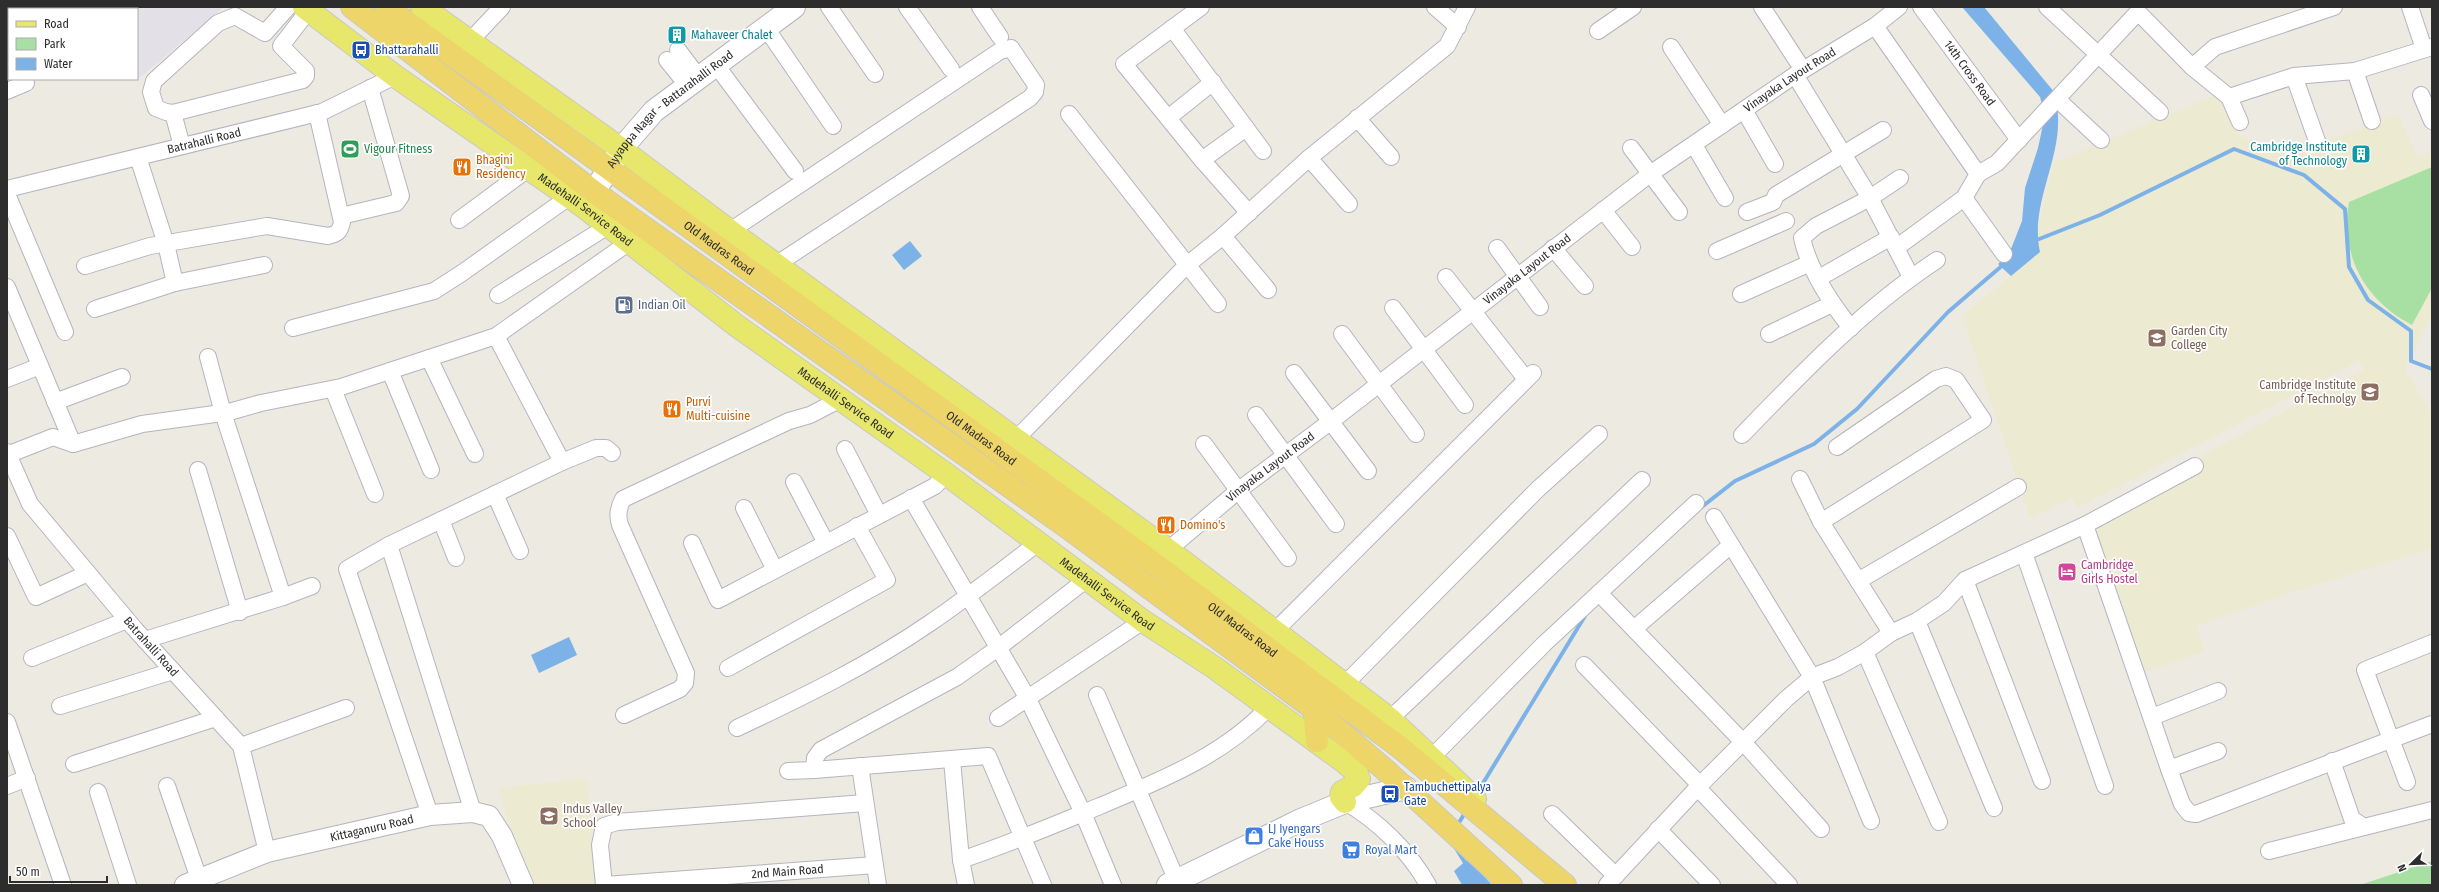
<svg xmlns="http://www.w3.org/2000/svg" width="2439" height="892" viewBox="0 0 2439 892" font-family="'Fira Sans Condensed',sans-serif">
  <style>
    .industrial { fill: #e3e0e7 }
    .education { fill: #edead2 }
    .green { fill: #a8dfa2 }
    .water { fill: #7cb2e7 }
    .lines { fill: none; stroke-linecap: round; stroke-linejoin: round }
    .stream { stroke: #7cb2e7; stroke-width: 4 }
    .minor-casing { stroke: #b4b4bf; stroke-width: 18 }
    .tertiary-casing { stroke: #b4b4bf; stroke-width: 22 }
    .secondary-casing { stroke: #b4b4bf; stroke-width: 24 }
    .primary-casing { stroke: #c8c8c8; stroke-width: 24 }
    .trunk-casing { stroke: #c8c8c8; stroke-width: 24 }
    .minor { stroke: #fff; stroke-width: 16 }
    .tertiary { stroke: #fff; stroke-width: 20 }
    .secondary { stroke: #fff; stroke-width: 22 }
    .primary { stroke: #e7e76c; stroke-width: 22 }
    .trunk { stroke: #edd569; stroke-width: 22 }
    .labels { text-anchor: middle; stroke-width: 3.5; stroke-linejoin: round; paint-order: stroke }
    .culture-label { font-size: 12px; fill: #0d838f; stroke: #fff; text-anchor: start }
    .transit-label { font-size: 12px; fill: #164399; stroke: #fff; text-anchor: start }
    .street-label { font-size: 12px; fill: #2d2d2d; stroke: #fff }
    .leisure-label { font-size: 12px; fill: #27864d; stroke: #fff; text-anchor: start }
    .food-label { font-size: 12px; fill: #c56008; stroke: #fff; text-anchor: start }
    .service-label { font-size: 12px; fill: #4e5e75; stroke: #fff; text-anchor: start }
    .education-label { font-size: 12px; fill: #785e54; stroke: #fff; text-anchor: start }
    .hotel-label { font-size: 12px; fill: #b23c85; stroke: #fff; text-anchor: start }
    .shop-label { font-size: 12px; fill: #366cbe; stroke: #fff; text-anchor: start }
  </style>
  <rect width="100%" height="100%" fill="#edebe1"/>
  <!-- industrial -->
  <path class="industrial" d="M10 7H224L138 79 137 9H12Z"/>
  <!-- education -->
  <g class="education">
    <path d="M2217 94 2233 111 2239 136 2287 154 2398 115 2418 156 2432 151V315L2405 368 2432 415V549L2296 591 2196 626 2205 651 2141 674 2082 519 2364 369 2359 361 2077 508 2072 498 2030 518 1962 316 2040 252 2037 234 2053 163Z"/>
    <path d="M587 778 599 885H531L514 844 498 788Z"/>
  </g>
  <!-- green -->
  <g class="green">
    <path d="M2432 167V288L2412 325C2364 300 2340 255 2349 202Z"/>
    <path d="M2432 861V885H2360Z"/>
  </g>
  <!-- water -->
  <g class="water">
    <path d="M1962 7H1984L2055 93 2043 107 2040 97Z"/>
    <path d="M2057 106C2065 156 2029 202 2040 252L2011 276 1998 264 2009 254 2022 221 2025 188 2038 148 2044 120Z"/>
    <path d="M910 241 922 256 904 270 892 255Z"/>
    <path d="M569 637 577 655 539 673 531 655Z"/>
    <path d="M1468 859 1492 885H1462L1454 871Z"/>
  </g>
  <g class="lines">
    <!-- stream -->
    <g class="stream">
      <path d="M2034 241 2100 215 2234 149 2304 175 2345 209 2349 267 2368 300 2411 331V361L2432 369"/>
      <path d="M1699 509 1735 481 1814 444 1857 409 1948 312 2004 264"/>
      <path d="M1477 793 1585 616"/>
      <path d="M1457 826 1466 811"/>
      <path d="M1456 848 1467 866"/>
    </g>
    <!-- minor casing -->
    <g class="minor-casing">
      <g id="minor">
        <path d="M288 7 265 33 235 16 218 23 154 81 151 92 156 108 166 112 173 113 303 80 306 76V71L281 46 308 11"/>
        <path d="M829 7 875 74"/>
        <path d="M907 7 951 69"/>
        <path d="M980 7 1000 37"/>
        <path d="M1201 7 1124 64 1202 160 1249 213"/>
        <path d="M1435 7 1458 27"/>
        <path d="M1762 7 1803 70"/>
        <path id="s1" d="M1921 7 2019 140"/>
        <path d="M2047 7 2160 112"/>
        <path d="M2410 7 2424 49"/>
        <path d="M1875 26 1978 174 1964 198 2004 254"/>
        <path d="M766 28 833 126"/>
        <path d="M1172 28 1263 151"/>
        <path d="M1598 31 1633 7"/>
        <path d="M470 41 502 7"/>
        <path d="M1671 47 1722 125"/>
        <path d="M678 50 699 78"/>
        <path d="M667 60 688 86"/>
        <path d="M716 65 795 171"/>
        <path d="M2192 67 2215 47 2334 7"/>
        <path d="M2355 71 2372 121"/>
        <path d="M1795 75 1870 198 1911 277"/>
        <path d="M2294 76 2317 141"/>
        <path d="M7 91 26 83"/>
        <path d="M2421 95 2432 121"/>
        <path d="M2229 97 2240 122"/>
        <path d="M2058 100 2101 140"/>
        <path d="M1744 110 1775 164"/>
        <path d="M173 113 182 146"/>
        <path d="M1069 114 1218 304"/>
        <path d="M1168 118 1213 82"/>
        <path d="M1357 118 1391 157"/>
        <path d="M1694 145 1725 198"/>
        <path d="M1631 148 1679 212"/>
        <path d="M1309 158 1349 204"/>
        <path d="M1202 160 1246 128"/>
        <path d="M1978 174 1997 163 2138 12 2192 67 2229 97 2294 76 2355 71 2432 47"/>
        <path id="s2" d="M7 189 322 112 395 76"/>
        <path d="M7 194 65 332"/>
        <path d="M1603 210 1632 247"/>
        <path d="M1747 212 1773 202 1776 195 1883 130"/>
        <path d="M341 216 396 203 401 196 370 88"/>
        <path d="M459 220 528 169"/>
        <path d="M730 231 1000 51 1011 48 1036 85 1035 92 1030 98 777 264"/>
        <path d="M1223 236 1268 290"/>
        <path d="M1497 248 1540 307"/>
        <path d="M1553 248 1585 286"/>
        <path d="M1896 248 1964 198"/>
        <path d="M1717 251 1786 221"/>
        <path d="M85 266 150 246 267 226 328 236C337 234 340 232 342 222L317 113"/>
        <path d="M1446 277 1526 379"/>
        <path d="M1819 278 1891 237"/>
        <path d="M175 283 264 265"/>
        <path d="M7 287 73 444"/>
        <path d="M1741 294 1810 263"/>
        <path d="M498 295 608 226"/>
        <path d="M1393 308 1465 405"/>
        <path d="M95 309 175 283 166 244 138 157"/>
        <path d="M293 328 434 291 462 273 569 197"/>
        <path d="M1851 328C1831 303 1809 269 1802 238L1816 226 1870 198 1900 178"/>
        <path d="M1342 334 1416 434"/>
        <path d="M1769 334 1832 304"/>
        <path d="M496 336 562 462"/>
        <path d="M429 358 475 454"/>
        <path d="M390 371 431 470"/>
        <path d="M1294 373 1368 471"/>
        <path d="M7 379 40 366"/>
        <path d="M333 389 375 494"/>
        <path d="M55 402 122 377"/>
        <path d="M1256 415 1336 524"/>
        <path d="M1742 435C1802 373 1864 308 1937 260"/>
        <path d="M1016 439 1187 265 1223 236 1309 158 1447 46 1467 7"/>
        <path d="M1204 444 1288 558"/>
        <path d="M845 449 879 515"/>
        <path id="s3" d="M7 452 30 504 134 628 241 746 267 852"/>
        <path d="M7 455 53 437 73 444 142 424 229 412 261 403 341 387 496 336 628 243"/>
        <path d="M198 470 240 612"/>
        <path d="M1800 479 1821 522 1891 633"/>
        <path d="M794 482 826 543"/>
        <path d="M495 494 520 551"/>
        <path d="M911 498 1027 697 1083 813 1113 885"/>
        <path d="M744 508 775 570"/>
        <path d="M1714 517 1812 677 1871 821"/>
        <path d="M441 520 456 558"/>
        <path d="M1821 522 1983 420 1956 380 1946 376 1936 379 1837 447"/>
        <path d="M2085 525 2169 769 2182 804 2189 813 2196 814 2432 724"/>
        <path d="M7 536 36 597 88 573"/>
        <path d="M692 543 718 600 935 486 946 474"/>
        <path d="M389 545 473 812"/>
        <path id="s4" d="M1168 550 1239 490 1330 422 1650 174 1795 75 1875 26 1899 7"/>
        <path d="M2024 553 2105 786"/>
        <path d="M1965 580 2042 781"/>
        <path d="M1858 581 2018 487"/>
        <path d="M1599 593 1744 743 1821 829"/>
        <path d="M283 597 312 586"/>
        <path d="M1917 621 1994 808"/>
        <path d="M1635 628 1731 545"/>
        <path d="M1275 631 1533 373"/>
        <path d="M145 640 283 597 223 413 208 357"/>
        <path d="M1865 652 1939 822"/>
        <path d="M32 658 127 620"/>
        <path d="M1584 665 1700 785"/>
        <path d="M728 668 887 580 857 526"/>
        <path d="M1345 684 1538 489 1599 434"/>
        <path d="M1097 695 1177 881"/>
        <path d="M60 706 173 671"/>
        <path d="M624 715 680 689 685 683 686 673 620 525C617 516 618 508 623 499L789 421 810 415 841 399"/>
        <path d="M2152 717 2218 691"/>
        <path d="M998 718 1143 621"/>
        <path d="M1390 719 1642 480"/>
        <path d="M7 722 63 885"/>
        <path d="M737 728C803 697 869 665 930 623 967 598 1002 570 1038 543"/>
        <path d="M241 746 346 708"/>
        <path d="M1432 757 1544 644 1696 503"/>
        <path d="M952 760 961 860 966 885"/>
        <path d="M2332 761 2352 819 2364 827 2432 810"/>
        <path d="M74 764 216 718"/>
        <path d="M860 766 878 885"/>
        <path d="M2169 769 2218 751"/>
        <path d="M788 771 814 770"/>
        <path d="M2407 782 2365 670 2432 643"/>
        <path d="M7 786 27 778"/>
        <path d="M167 786 199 879"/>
        <path d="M1698 788 1789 885"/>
        <path d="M98 792 128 885"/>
        <path d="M1345 802C1377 820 1410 852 1428 885"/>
        <path d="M1552 814 1616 876"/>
        <path d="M430 815 347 569 389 545 562 462 596 448H606L612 453"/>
        <path d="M1658 829 1712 885"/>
        <path d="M2269 851 2364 827"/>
        <path d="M961 860C1009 844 1054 825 1100 806 1161 780 1223 756 1269 707"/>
        <path d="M604 885 600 845 604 826 617 822 865 803"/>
        <path id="s5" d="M605 885 875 865"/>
        <path d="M1043 885 988 756 814 770 815 758 821 750 957 677 998 648 1087 579"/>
        <path d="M1607 885 1700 785 1786 699 1812 677 1838 667 1865 652 1891 633 1917 621 1944 603 1965 580 2085 525 2195 466"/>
      </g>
    </g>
    <!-- tertiary casing -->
    <g class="tertiary-casing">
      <g id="tertiary">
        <path id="s6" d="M185 885 267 852 430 815 473 812 489 816 502 836 523 885"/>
      </g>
    </g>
    <!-- secondary casing -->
    <g class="secondary-casing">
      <g id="secondary">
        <path id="s7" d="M594 192 621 149 654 111 794 7"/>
        <path d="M1168 885 1301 820 1345 802 1406 788"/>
      </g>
    </g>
    <!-- primary casing -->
    <g class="primary-casing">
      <g id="primary">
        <path id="s8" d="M304 7 395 76 584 207 737 326 946 474 1143 621 1215 668 1343 761 1357 773 1359 779 1353 786 1342 792 1341 797 1345 802"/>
        <path d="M422 7 621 149 730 231 1168 550 1390 719 1475 799"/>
      </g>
    </g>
    <!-- trunk casing -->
    <g class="trunk-casing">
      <g id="trunk">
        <path d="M352 7 594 192 1067 527 1314 709 1383 768 1511 885"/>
        <path id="s9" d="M386 7 1152 562 1402 749 1565 885"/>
        <path d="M1314 709 1317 741"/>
      </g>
    </g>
    <!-- minor -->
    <use href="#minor" class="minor"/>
    <!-- tertiary -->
    <use href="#tertiary" class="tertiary"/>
    <!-- secondary -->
    <use href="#secondary" class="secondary"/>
    <!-- primary -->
    <use href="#primary" class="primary"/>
    <!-- trunk -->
    <use href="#trunk" class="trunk"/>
  </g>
  <!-- icons -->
  <defs>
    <g id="building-square" transform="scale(1)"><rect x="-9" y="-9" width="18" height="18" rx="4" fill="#0f9aa8" stroke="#fff"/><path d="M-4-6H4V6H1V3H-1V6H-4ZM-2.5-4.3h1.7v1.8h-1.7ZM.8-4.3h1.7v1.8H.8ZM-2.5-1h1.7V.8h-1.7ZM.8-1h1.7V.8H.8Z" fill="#fff"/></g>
    <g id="bus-square" transform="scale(1)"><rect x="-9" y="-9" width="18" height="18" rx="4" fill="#1a4fb4" stroke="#fff"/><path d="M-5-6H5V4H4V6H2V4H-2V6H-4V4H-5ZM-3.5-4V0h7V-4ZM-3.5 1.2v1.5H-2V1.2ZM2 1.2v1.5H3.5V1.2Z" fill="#fff"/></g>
    <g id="stadium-square" transform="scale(1)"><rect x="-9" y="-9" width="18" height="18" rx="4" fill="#2e9e5b" stroke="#fff"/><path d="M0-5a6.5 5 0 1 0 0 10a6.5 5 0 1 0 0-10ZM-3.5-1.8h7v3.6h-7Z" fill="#fff"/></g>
    <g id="restaurant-square" transform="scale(1)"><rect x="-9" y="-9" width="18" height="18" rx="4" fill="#e8710a" stroke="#fff"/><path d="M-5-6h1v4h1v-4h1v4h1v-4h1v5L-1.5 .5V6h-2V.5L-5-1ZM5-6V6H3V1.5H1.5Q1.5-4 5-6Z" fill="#fff"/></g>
    <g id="fuel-square" transform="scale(1)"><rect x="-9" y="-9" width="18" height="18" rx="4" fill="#5c6f8a" stroke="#fff"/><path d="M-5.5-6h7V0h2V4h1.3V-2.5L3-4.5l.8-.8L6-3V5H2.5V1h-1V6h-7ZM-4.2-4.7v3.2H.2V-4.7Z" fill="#fff"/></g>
    <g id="university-square" transform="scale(1)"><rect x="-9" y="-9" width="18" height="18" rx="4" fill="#8d6e63" stroke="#fff"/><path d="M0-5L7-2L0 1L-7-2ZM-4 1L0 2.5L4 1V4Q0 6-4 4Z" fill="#fff"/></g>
    <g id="hotel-square" transform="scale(1)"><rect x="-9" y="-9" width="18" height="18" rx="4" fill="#d1479c" stroke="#fff"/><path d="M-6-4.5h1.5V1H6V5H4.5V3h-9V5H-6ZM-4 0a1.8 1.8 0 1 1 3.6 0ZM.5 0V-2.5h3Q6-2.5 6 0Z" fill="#fff"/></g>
    <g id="school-square" transform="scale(1)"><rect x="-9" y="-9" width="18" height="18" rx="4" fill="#8d6e63" stroke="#fff"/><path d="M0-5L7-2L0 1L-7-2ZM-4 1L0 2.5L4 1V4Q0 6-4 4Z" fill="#fff"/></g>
    <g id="shop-square" transform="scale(1)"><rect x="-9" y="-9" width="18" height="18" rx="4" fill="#3f7fe0" stroke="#fff"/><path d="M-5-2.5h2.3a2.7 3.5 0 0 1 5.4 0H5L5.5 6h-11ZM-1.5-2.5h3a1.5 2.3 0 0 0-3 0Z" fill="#fff"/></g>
    <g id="supermarket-square" transform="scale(1)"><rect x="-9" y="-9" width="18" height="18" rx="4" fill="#3f7fe0" stroke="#fff"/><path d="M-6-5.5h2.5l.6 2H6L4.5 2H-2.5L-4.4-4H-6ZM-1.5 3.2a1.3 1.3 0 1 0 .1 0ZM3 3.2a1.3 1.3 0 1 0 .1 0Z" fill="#fff"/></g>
  </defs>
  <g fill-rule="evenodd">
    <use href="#building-square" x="677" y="35"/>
    <use href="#bus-square" x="361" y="50"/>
    <use href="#stadium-square" x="350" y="149"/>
    <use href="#building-square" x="2361" y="154"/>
    <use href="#restaurant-square" x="462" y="167"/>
    <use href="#fuel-square" x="624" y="305"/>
    <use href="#university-square" x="2157" y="338"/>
    <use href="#university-square" x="2370" y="392"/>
    <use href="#restaurant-square" x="672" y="409"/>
    <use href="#restaurant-square" x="1166" y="525"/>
    <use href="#hotel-square" x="2067" y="572"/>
    <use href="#bus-square" x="1390" y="794"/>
    <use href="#school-square" x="549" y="816"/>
    <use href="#shop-square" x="1254" y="836"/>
    <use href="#supermarket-square" x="1351" y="850"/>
  </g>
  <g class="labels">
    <!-- culture labels -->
    <g class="culture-label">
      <text x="691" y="39">Mahaveer Chalet</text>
      <text x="2347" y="151" text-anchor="end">Cambridge Institute<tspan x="2347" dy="14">of Technology</tspan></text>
    </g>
    <!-- transit labels -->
    <g class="transit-label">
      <text x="375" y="54">Bhattarahalli</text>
      <text x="1404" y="791">Tambuchettipalya<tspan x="1404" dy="14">Gate</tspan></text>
    </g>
    <!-- street labels -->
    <g class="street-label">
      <text dy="4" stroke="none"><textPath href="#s1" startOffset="82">14th Cross Road</textPath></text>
      <text dy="4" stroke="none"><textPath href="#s4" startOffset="780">Vinayaka Layout Road</textPath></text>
      <text dy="4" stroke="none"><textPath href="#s7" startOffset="114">Ayyappa Nagar - Battarahalli Road</textPath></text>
      <text dy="4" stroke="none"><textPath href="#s2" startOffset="203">Batrahalli Road</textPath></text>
      <text dy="4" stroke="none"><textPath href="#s8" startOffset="347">Madehalli Service Road</textPath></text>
      <text dy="4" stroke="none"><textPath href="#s9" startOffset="411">Old Madras Road</textPath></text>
      <text dy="4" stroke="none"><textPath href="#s4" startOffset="456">Vinayaka Layout Road</textPath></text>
      <text dy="4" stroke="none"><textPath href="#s8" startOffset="671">Madehalli Service Road</textPath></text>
      <text dy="4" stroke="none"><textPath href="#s9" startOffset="735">Old Madras Road</textPath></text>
      <text dy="4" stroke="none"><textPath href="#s4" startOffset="132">Vinayaka Layout Road</textPath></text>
      <text dy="4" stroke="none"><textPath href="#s8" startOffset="995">Madehalli Service Road</textPath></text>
      <text dy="4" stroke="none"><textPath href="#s9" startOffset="1059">Old Madras Road</textPath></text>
      <text dy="4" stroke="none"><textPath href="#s3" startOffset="244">Batrahalli Road</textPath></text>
      <text dy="4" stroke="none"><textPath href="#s6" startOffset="196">Kittaganuru Road</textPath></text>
      <text dy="4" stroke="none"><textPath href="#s5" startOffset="183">2nd Main Road</textPath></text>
    </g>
    <!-- leisure labels -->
    <g class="leisure-label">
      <text x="364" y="153">Vigour Fitness</text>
    </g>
    <!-- food labels -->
    <g class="food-label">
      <text x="476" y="164">Bhagini<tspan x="476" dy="14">Residency</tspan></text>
      <text x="686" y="406">Purvi<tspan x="686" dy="14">Multi-cuisine</tspan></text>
      <text x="1180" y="529">Domino's</text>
    </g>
    <!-- service labels -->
    <g class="service-label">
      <text x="638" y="309">Indian Oil</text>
    </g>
    <!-- education labels -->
    <g class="education-label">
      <text x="2171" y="335">Garden City<tspan x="2171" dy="14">College</tspan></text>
      <text x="2356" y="389" text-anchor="end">Cambridge Institute<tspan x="2356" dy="14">of Technolgy</tspan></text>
      <text x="563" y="813">Indus Valley<tspan x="563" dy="14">School</tspan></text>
    </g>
    <!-- hotel labels -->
    <g class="hotel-label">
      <text x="2081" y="569">Cambridge<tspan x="2081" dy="14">Girls Hostel</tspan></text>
    </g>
    <!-- shop labels -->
    <g class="shop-label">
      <text x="1268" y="833">LJ Iyengars<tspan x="1268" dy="14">Cake Houss</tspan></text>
      <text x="1365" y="854">Royal Mart</text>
    </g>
  </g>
  <!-- border -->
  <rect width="2439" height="892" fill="none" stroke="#2d2d2d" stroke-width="16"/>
  <!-- legend -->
  <rect x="8" y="8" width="130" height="72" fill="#ffffff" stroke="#ababab"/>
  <rect x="16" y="21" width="20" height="6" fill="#e7e76c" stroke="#ababab"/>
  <text x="44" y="28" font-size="12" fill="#2d2d2d">Road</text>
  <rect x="16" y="38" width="20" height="12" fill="#a8dfa2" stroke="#ababab"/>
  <text x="44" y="48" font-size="12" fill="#2d2d2d">Park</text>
  <rect x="16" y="58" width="20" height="12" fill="#7cb2e7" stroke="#ababab"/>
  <text x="44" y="68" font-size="12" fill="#2d2d2d">Water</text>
  <!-- north arrow -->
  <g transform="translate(2411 864) rotate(247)" stroke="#ffffff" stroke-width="3" paint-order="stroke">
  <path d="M0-3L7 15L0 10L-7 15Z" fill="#2d2d2d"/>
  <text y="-6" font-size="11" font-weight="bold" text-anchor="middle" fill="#2d2d2d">N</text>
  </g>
  <!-- scale -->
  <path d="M10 876v6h97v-6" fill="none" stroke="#2d2d2d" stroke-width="2"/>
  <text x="16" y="876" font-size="12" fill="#2d2d2d" stroke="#ffffff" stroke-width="3" paint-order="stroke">50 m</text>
</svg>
